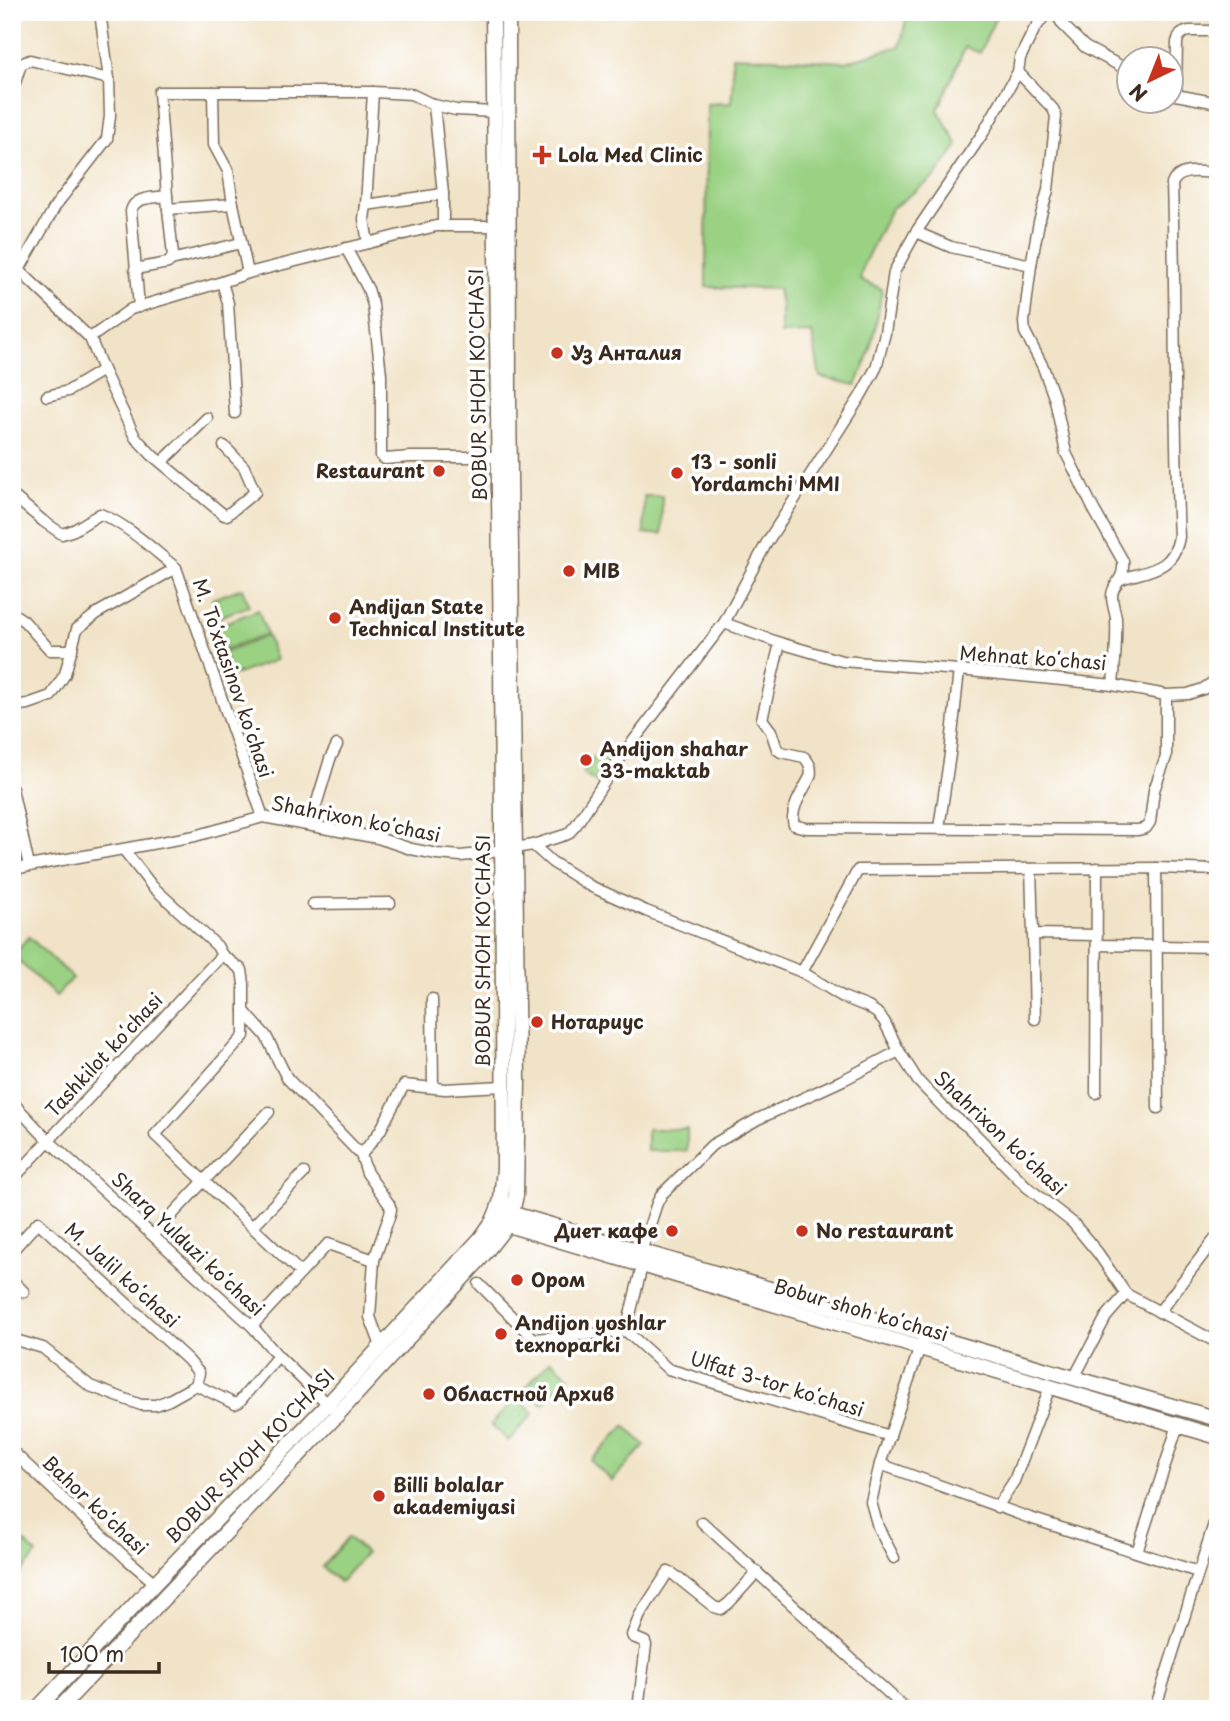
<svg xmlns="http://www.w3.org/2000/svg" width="1230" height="1721" viewBox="0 0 1230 1721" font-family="'Playpen Sans',sans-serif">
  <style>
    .green { fill: #9ad183; stroke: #6a7e50; stroke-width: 2 }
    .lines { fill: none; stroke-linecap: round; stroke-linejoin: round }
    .minor-casing { stroke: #7b6b59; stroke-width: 13 }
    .major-casing { stroke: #7b6b59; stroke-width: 17 }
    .minor { stroke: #fff; stroke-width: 10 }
    .major { stroke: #fff; stroke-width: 14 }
    .poi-dot { fill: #c8321e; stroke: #fff; stroke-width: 2.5 }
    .labels { text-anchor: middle; stroke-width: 7; stroke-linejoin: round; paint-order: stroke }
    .poi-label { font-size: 19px; font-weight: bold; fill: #3b2a1e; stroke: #fff; text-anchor: start }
    .street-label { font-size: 19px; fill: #3b2a1e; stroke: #fff }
  </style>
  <rect width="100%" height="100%" fill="#fff"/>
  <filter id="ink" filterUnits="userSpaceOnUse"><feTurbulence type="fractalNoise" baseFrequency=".0143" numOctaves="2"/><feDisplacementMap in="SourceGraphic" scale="14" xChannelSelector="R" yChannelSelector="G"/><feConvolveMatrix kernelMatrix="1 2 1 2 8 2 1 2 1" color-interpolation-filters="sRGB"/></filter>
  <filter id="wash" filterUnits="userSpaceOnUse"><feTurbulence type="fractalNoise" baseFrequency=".00686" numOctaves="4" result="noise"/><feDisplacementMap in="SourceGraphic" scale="28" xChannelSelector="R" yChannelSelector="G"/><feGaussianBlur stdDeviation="1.57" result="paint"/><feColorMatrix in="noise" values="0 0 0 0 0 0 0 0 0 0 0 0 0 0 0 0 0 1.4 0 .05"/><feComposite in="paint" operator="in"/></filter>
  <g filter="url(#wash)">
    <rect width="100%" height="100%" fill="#f1e3c7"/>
    <!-- green -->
    <g class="green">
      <path d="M908 12H998L980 53 965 47 938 110 958 145 936 176 891 209 864 263 860 280 882 289C877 323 871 354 856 385L820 377 812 333 781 334V305L778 289 706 287 707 104 731 103 733 81 732 56 845 62 900 46Z"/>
      <rect x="644" y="496" width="18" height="38"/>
      <path d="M242 588 249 606 219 617 212 599Z"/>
      <path d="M258 610 267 634 223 650 214 627Z"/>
      <path d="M267 636 276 660 232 676 223 653Z"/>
      <path d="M601 747 615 756 597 783 583 774Z"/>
      <path d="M29 937 73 978 56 996 12 955Z"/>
      <rect x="647" y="1129" width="40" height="22"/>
      <path d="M551 1360 569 1376 543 1404 525 1388Z"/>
      <path d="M516 1397 534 1413 508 1441 491 1425Z"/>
      <path d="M625 1426 645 1445 612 1481 591 1461Z"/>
      <path d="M12 1531 37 1554 20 1574 12 1568Z"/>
      <path d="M348 1537 366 1553 340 1582 322 1567Z"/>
    </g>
  </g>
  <g filter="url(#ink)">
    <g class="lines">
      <!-- minor casing -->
      <g class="minor-casing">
        <g id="minor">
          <path d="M1055 12 1063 25 1085 47 1128 70"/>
          <path d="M1018 72 1053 109 1056 116 1048 190 1039 222 1031 265 1024 322 1025 332 1043 367 1055 400 1066 453 1094 510 1123 561C1125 581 1112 583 1112 596 1112 604 1115 611 1116 618 1117 640 1115 663 1113 685"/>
          <path d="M12 92 21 64 30 60 109 79"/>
          <path d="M213 92 214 145 228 171 233 204"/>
          <path d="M373 92 411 94 434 105 456 110 494 112"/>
          <path d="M1170 93 1176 95 1218 103"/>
          <path d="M1176 95 1177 42C1179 35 1182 32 1189 31H1218"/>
          <path d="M434 105 443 194"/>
          <path d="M366 205 364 219 368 243"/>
          <path d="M916 232 951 247 1031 265"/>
          <path d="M346 248 368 289 373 305 381 374V456L385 459 410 457H497"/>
          <path d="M171 260 241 243"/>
          <path d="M135 269 168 263 171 260 173 255 168 209"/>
          <path d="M19 270 90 338 131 309 222 282 248 273 436 226H495"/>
          <path d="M248 273 233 204 168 209 159 92H373L366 205 443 194V226"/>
          <path d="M12 275 19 270 56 205 107 139 110 116 109 79 100 12"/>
          <path d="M222 282 228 303 235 413"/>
          <path d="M139 307 131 211C134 196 155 198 167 196"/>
          <path d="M90 338 103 370 135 437 152 455 224 515H227L255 492 244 467 224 446"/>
          <path d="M47 396 68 391 103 370"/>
          <path d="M162 462 207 418"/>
          <path d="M12 495 43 521 62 534 74 530 100 514C125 523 155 551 176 568"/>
          <path d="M176 568 263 817"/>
          <path d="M1121 579C1149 570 1173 571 1179 537 1173 419 1176 302 1172 184 1179 167 1202 172 1218 173"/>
          <path d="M12 613 24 621 50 650H72"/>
          <path d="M724 623 766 544 860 397 876 368 885 333 894 272 916 232 983 133 1018 72 1020 58 1034 30 1047 12"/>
          <path d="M780 643 762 719 771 731 777 749 781 752 804 757C810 763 812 770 810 777 803 791 789 810 794 825L806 828 1138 830 1146 828 1150 822 1154 790 1166 757V695"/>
          <path d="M12 706 28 704 51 696 65 674 77 629 99 612 176 568"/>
          <path d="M12 789 29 866"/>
          <path d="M310 825 330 759 337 745"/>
          <path d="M939 828 950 754 959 670"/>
          <path d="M533 845 552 862 590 886 646 911 802 972 843 997 868 1007 877 1013 884 1021 899 1051 918 1081 948 1112 968 1127 1027 1187 1073 1223 1098 1253 1126 1294 1218 1343"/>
          <path d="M124 850 152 886 217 946 222 955 242 970 244 984V1011L266 1036 287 1078 361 1155 367 1173 389 1204 391 1209 390 1214 374 1260 370 1317 381 1346"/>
          <path d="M1156 868 1158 1108"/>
          <path d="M1031 869 1033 934 1097 935"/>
          <path d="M12 870 29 866 195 836 263 817 378 838 411 849 437 854 461 856 479 854 533 845 568 834 576 825 618 761 724 623 780 643 842 661 959 670 1113 685 1166 695 1188 694 1203 689 1218 679"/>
          <path d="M313 904 390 903"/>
          <path d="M1033 934 1035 1019"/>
          <path d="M1097 945 1218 947"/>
          <path d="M802 972 858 870 1156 868 1218 870"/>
          <path d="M432 999 433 1087"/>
          <path d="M244 1011V1036L155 1135 301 1273"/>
          <path d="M1096 1093 1097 868"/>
          <path d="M12 1102 49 1141 252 1326 278 1356 331 1407"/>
          <path d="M361 1155 380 1131 404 1085 445 1089 503 1086"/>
          <path d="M12 1180 222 955"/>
          <path d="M252 1227 304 1173"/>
          <path d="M153 1235 269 1112"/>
          <path d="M12 1251 38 1222 188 1360 199 1373 196 1385"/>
          <path d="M641 1252 657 1203 662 1194 712 1145 758 1119 845 1079 899 1051"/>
          <path d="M12 1280 24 1292"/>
          <path d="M479 1284 534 1339 626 1331"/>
          <path d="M1159 1312 1218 1235"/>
          <path d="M252 1326 328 1244 374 1260"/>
          <path d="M626 1331 668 1369 890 1436"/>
          <path d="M626 1331 642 1266"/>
          <path d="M12 1339 43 1348 90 1386 141 1405H156L169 1400 196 1385 235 1404 239 1402 278 1356"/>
          <path d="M922 1341 880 1464 1030 1518 1198 1572"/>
          <path d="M1074 1378 1106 1317 1126 1294"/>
          <path d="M12 1451 128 1560 155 1583"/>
          <path d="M880 1464 871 1502 878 1527 894 1558"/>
          <path d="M997 1507 1014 1481 1050 1387"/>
          <path d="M702 1522 906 1709"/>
          <path d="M1137 1552 1178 1425"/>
          <path d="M638 1709 646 1645 645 1642 633 1637 632 1635 640 1615 668 1572 673 1574 714 1607 721 1609 729 1603 757 1572"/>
          <path d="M1155 1709 1218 1511"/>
        </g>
      </g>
      <!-- major casing -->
      <g class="major-casing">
        <g id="major">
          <path d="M503 1211 1074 1378 1218 1419"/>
          <path d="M498 1222 1218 1437"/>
          <path d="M37 1709 155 1583 328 1404 481 1238 493 1221 498 1209 501 1200 504 1168 501 652 493 12"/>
          <path d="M59 1709 338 1414 481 1258 507 1225 512 1213 516 1195 518 1081 509 400 508 12"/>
        </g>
      </g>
      <!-- minor -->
      <use href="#minor" class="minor"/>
      <!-- major -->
      <use href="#major" class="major"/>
    </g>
  </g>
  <!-- markers -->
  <g class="poi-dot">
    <path d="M538.5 144.5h7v7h7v7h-7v7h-7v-7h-7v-7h7z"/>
    <circle cx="557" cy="353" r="7"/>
    <circle cx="439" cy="471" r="7"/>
    <circle cx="677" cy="473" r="7"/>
    <circle cx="569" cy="571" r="7"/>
    <circle cx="335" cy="618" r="7"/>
    <circle cx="586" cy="760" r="7"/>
    <circle cx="537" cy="1022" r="7"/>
    <circle cx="672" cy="1231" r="7"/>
    <circle cx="802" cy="1231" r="7"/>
    <circle cx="517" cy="1280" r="7"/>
    <circle cx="501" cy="1334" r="7"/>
    <circle cx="429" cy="1394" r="7"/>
    <circle cx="379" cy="1496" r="7"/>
  </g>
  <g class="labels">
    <!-- poi labels -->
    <g class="poi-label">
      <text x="558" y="162">Lola Med Clinic</text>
      <text x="571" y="360">Уз Анталия</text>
      <text x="691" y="469">13 - sonli<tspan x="691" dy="22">Yordamchi MMI</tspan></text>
      <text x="425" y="478" text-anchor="end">Restaurant</text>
      <text x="583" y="578">MIB</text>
      <text x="349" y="614">Andijan State<tspan x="349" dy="22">Technical Institute</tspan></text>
      <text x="600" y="756">Andijon shahar<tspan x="600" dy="22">33-maktab</tspan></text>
      <text x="551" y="1029">Нотариус</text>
      <text x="658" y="1238" text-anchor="end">Диет кафе</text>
      <text x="816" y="1238">No restaurant</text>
      <text x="531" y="1287">Ором</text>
      <text x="515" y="1330">Andijon yoshlar<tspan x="515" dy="22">texnoparki</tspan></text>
      <text x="443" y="1401">Областной Архив</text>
      <text x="393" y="1492">Billi bolalar<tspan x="393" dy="22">akademiyasi</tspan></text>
    </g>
    <!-- street labels -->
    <g class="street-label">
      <text transform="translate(478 385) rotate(-91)" y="7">BOBUR SHOH KO'CHASI</text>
      <text transform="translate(1033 658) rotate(4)" y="7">Mehnat koʻchasi</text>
      <text transform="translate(233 678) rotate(71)" y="7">M. Toʻxtasinov koʻchasi</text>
      <text transform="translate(356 819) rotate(11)" y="7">Shahrixon koʻchasi</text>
      <text transform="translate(483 951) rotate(-90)" y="7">BOBUR SHOH KO'CHASI</text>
      <text transform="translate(104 1055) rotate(-47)" y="7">Tashkilot koʻchasi</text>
      <text transform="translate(1000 1133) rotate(43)" y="7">Shahrixon koʻchasi</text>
      <text transform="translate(188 1244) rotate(43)" y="7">Sharq Yulduzi koʻchasi</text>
      <text transform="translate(122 1275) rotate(42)" y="7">M. Jalil koʻchasi</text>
      <text transform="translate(861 1310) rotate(16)" y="7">Bobur shoh koʻchasi</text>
      <text transform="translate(777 1384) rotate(17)" y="7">Ulfat 3-tor koʻchasi</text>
      <text transform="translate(250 1456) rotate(-46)" y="7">BOBUR SHOH KO'CHASI</text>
      <text transform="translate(95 1505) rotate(43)" y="7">Bahor koʻchasi</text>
    </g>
  </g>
  <!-- margin -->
  <rect width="1230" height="1721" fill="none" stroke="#fff" stroke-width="42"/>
  <!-- north arrow -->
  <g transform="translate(1150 80) rotate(223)"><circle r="33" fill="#ffffff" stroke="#b1aaa5" stroke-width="2"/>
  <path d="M0-5L12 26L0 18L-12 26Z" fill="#c8321e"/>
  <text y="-10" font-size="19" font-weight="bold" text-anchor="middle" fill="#3b2a1e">N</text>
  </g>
  <!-- scale -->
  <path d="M49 1662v10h110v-10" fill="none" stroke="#3b2a1e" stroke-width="3.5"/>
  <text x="60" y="1662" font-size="21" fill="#3b2a1e" stroke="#ffffff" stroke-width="5" paint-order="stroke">100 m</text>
</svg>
